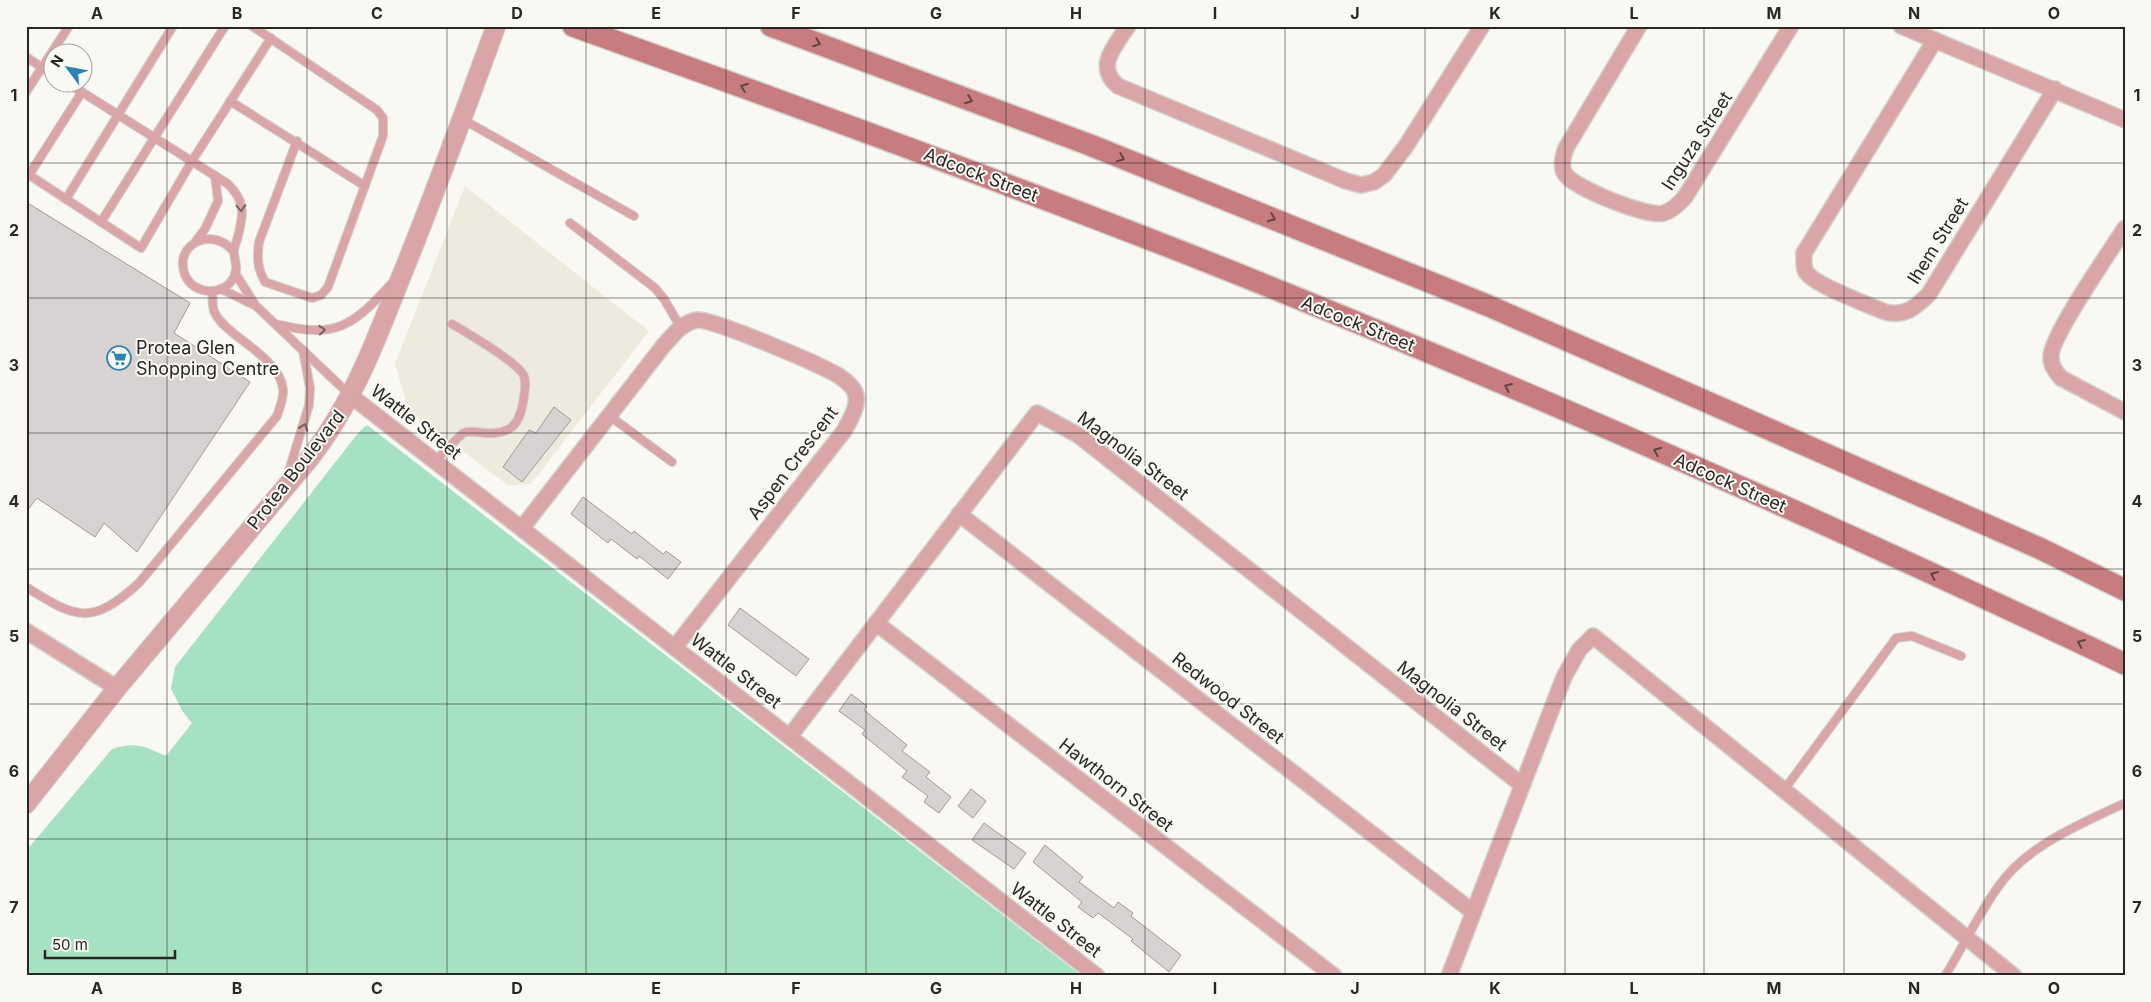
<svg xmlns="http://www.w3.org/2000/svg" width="2151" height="1002" viewBox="0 0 2151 1002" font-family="Inter,sans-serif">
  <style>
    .built { fill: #eeebde }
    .green { fill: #a6e1c2 }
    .building { fill: #d9d2d2; stroke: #a09999 }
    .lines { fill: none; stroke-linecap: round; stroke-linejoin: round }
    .service-casing { stroke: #d3d2cd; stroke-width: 10 }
    .minor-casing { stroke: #d3d2cd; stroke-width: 18 }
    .tertiary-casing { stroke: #d3d2cd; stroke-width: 21 }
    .secondary-casing { stroke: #d3d2cd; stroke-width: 24 }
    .service { stroke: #daa5a7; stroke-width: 8 }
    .minor { stroke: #daa5a7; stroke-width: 15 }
    .tertiary { stroke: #daa5a7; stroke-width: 19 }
    .secondary { stroke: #c77c7f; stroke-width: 21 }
    .oneway { stroke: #604544 }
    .oneway2 { stroke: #786060 }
    .grid { fill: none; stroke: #282725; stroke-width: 1; stroke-opacity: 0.55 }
    .labels { text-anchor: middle; stroke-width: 4; stroke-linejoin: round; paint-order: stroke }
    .street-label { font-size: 18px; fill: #282725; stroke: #f9f8f2 }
    .poi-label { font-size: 18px; fill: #282725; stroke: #f9f8f2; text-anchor: start }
    .neatline { fill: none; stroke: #282725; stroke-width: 2 }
    .grid-label { font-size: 16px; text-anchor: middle; font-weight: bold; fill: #282725 }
  </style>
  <rect width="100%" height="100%" fill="#f9f8f2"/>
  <!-- built -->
  <path class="built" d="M465 186 649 331 531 484 509 486 409 411 395 364Z"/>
  <!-- green -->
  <path class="green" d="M367 425 1082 976H26V851L112 749C136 741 145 747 166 756L192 723 183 712 171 689 175 667 359 432Z"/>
  <!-- building -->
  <g class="building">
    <path d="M26 202 190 303 174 333 250 382 137 552 104 523 95 537 37 498 26 512Z"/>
    <path d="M554 407 571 420 522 482 503 467 529 430 536 433Z"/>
    <path d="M583 497 632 534 634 531 663 554 666 551 681 562 668 579 639 556 637 559 611 539 608 543 571 514Z"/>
    <path d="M740 608 809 659 796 676 728 625Z"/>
    <path d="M851 694 867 706 864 710 907 745 902 751 930 772 926 777 951 797 939 813 924 802 928 796 902 777 907 771 862 734 865 730 839 711Z"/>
    <path d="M971 789 986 801 973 818 958 806Z"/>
    <path d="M984 823 1026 853 1014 869 972 840Z"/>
    <path d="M1045 845 1083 877 1079 882 1114 908 1118 902 1133 913 1131 916 1181 955 1169 972 1131 941 1133 939 1098 913 1093 918 1078 907 1082 902 1033 862Z"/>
  </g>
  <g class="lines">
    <!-- service casing -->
    <g class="service-casing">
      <g id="service">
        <path d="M252 26 377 110 383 118V136L328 287 321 295 312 298 265 282C257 268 257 257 259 242L297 141"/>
        <path d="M26 57 52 74"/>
        <path d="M66 82 228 184C245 201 244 213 238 236 237 241 234 246 234 251 234 261 239 267 234 277 224 297 193 295 185 275 173 244 213 225 234 252"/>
        <path d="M26 92 69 26"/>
        <path d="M230 101 365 186"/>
        <path d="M462 119 634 216"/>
        <path d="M26 173 141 248 192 161 271 38"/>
        <path d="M29 175 82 92"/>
        <path d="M66 199 173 26"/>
        <path d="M101 222 225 26"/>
        <path d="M570 223 655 288 664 299 681 328"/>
        <path d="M196 241 205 229 218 201 215 176"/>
        <path d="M235 273 256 306 350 395"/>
        <path d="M221 289 256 306"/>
        <path d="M276 324C336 339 352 327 392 283"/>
        <path d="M611 417 672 462"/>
        <path d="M435 461 463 433C477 428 489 439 509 429 518 424 521 413 523 403 524 394 527 385 524 376 519 363 467 333 452 324"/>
        <path d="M288 474 309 405 310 388 303 350"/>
        <path d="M26 587C77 619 91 626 139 583L277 416C280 407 284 398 283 389 281 368 254 349 238 337 230 330 218 322 214 311 212 305 213 297 212 291"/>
        <path d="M1784 790 1896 638 1912 636 1961 656"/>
        <path d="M1945 976C1963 947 1978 915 1998 887 2027 845 2081 824 2125 803"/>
      </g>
    </g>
    <!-- minor casing -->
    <g class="minor-casing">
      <g id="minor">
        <path d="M1128 26C1114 47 1095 67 1118 86L1346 181 1361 185 1374 182 1384 175 1406 146 1482 26"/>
        <path d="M1639 26 1566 148C1563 156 1560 166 1565 174 1574 188 1648 218 1664 213 1673 210 1679 204 1685 197L1791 26"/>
        <path d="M1901 26 2125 120"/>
        <path d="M1935 40 1804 253C1804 259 1803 266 1806 272 1814 285 1869 305 1885 312 1905 317 1916 307 1929 294L2055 89"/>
        <path d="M2125 228C2111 250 2050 337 2051 357 2051 366 2056 372 2061 378L2125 412"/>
        <path d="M351 396 1097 976"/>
        <path d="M959 514 1473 912"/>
        <path d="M522 528 664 345C673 335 683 322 697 320 714 319 821 365 839 376 845 380 852 386 855 392 860 405 850 420 844 431L675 647"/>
        <path d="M876 623 1334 976"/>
        <path d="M26 631 117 688"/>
        <path d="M790 736 1037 413 1078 435 1522 785"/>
        <path d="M1449 976 1564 677 1579 650 1593 636 2014 976"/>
      </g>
    </g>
    <!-- tertiary casing -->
    <g class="tertiary-casing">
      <path id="tertiary" d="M26 804 117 688 310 458C355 400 376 339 403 272 436 191 466 108 496 26"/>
    </g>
    <!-- secondary casing -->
    <g class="secondary-casing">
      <g id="secondary">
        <path d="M573 26C780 100 986 175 1190 255 1506 380 1818 518 2125 664"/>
        <path d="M771 26 1090 145 1489 306 2039 548 2125 590"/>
      </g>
    </g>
    <!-- service -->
    <use href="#service" class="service"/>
    <!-- minor -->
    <use href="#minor" class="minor"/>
    <!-- tertiary -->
    <use href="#tertiary" class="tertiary"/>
    <!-- secondary -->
    <use href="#secondary" class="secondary"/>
  </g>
  <!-- one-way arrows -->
  <defs><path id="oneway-chevron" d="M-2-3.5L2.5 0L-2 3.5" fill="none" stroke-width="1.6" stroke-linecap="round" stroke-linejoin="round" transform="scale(1.25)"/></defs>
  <g class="oneway">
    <use href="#oneway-chevron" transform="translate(817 43) rotate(21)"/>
    <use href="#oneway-chevron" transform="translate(744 87) rotate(-160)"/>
    <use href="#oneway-chevron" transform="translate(969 100) rotate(20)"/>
    <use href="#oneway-chevron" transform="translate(1121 158) rotate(22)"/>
    <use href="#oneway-chevron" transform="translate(1272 218) rotate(22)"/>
    <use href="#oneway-chevron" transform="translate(1508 387) rotate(-157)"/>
    <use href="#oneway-chevron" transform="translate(1657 451) rotate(-157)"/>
    <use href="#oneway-chevron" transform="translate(1934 575) rotate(-156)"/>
    <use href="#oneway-chevron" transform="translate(2081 643) rotate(-155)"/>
  </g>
  <g class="oneway2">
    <use href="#oneway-chevron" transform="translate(241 208) rotate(86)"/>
    <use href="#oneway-chevron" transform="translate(322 330) rotate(-4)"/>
    <use href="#oneway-chevron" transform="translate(304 427) rotate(-71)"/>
  </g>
  <!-- grid -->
  <path class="grid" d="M167 26V976M307 26V976M447 26V976M586 26V976M726 26V976M866 26V976M1006 26V976M1145 26V976M1285 26V976M1425 26V976M1565 26V976M1704 26V976M1844 26V976M1984 26V976M26 163H2125M26 298H2125M26 433H2125M26 569H2125M26 704H2125M26 839H2125"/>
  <!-- icons -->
  <defs>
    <g id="supermarket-ring" transform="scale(1.25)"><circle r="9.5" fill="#f9f8f2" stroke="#2a84b2" stroke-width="1.5"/><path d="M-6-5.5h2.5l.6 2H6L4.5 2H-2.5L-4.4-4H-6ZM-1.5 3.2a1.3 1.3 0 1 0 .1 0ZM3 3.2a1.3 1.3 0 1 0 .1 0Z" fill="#2a84b2"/></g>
  </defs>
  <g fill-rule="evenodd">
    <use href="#supermarket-ring" x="119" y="358"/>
  </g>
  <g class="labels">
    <!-- street labels -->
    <g class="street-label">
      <text transform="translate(1697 141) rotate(-57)" y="6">Inguza Street</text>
      <text transform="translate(981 175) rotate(21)" y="6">Adcock Street</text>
      <text transform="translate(1938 241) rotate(-58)" y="6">Ihem Street</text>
      <text transform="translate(1358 324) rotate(22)" y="6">Adcock Street</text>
      <text transform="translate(416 422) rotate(38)" y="6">Wattle Street</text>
      <text transform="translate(1133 456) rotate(37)" y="6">Magnolia Street</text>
      <text transform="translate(793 463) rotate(-53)" y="6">Aspen Crescent</text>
      <text transform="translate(296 470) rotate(-52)" y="6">Protea Boulevard</text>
      <text transform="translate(1730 483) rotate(24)" y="6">Adcock Street</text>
      <text transform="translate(736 671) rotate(38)" y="6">Wattle Street</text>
      <text transform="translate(1228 698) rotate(38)" y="6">Redwood Street</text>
      <text transform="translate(1452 706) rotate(38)" y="6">Magnolia Street</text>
      <text transform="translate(1116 785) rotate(38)" y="6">Hawthorn Street</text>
      <text transform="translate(1056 920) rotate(38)" y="6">Wattle Street</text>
    </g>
    <!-- poi labels -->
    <g class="poi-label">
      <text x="136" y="354">Protea Glen<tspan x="136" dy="21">Shopping Centre</tspan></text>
    </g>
  </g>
  <!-- border -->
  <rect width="2151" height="1002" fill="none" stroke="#f9f8f2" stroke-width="55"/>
  <!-- north arrow -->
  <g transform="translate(68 68) rotate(302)"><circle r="24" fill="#f9f8f2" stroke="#a5a4a0"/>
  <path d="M0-4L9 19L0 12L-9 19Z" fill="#2a84b2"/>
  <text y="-8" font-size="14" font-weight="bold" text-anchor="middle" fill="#282725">N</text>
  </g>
  <!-- scale -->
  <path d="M45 950v8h130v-8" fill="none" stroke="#282725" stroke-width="2.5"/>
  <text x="52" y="950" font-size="15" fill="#282725" stroke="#f9f8f2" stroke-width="4" paint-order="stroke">50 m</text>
  <rect x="28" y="28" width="2096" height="946" class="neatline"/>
  <g class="grid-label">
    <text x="97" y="19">A</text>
    <text x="237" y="19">B</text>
    <text x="377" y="19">C</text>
    <text x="517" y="19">D</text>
    <text x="656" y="19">E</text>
    <text x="796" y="19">F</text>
    <text x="936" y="19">G</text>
    <text x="1076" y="19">H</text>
    <text x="1215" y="19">I</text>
    <text x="1355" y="19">J</text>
    <text x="1495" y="19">K</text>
    <text x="1634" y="19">L</text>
    <text x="1774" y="19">M</text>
    <text x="1914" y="19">N</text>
    <text x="2054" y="19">O</text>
    <text x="14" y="101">1</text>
    <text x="2137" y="101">1</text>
    <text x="14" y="236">2</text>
    <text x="2137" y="236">2</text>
    <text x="14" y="371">3</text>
    <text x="2137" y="371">3</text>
    <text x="14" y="507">4</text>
    <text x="2137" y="507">4</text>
    <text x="14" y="642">5</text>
    <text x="2137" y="642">5</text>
    <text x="14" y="777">6</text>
    <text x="2137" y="777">6</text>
    <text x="14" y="913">7</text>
    <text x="2137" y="913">7</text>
    <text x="97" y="994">A</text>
    <text x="237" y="994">B</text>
    <text x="377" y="994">C</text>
    <text x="517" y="994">D</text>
    <text x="656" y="994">E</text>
    <text x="796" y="994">F</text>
    <text x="936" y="994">G</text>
    <text x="1076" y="994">H</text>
    <text x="1215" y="994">I</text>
    <text x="1355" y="994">J</text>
    <text x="1495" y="994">K</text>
    <text x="1634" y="994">L</text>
    <text x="1774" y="994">M</text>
    <text x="1914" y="994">N</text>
    <text x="2054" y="994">O</text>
  </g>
</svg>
